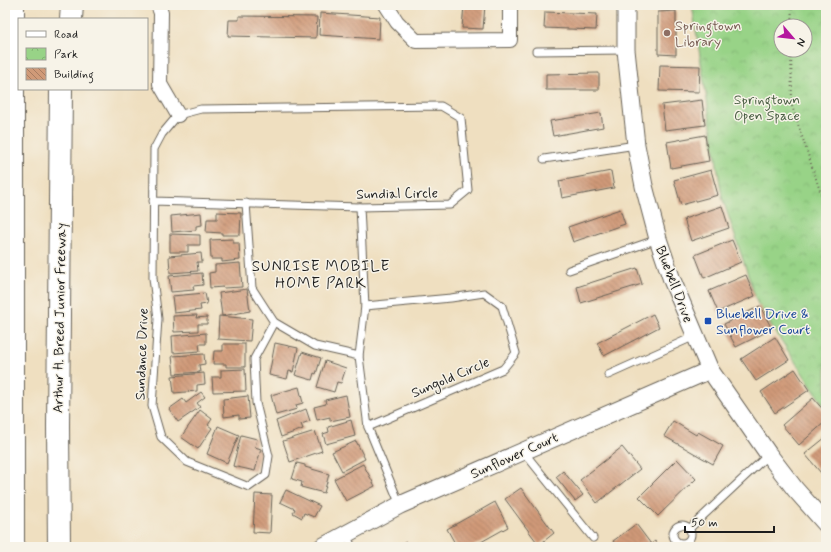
<svg xmlns="http://www.w3.org/2000/svg" width="831" height="552" viewBox="0 0 831 552" font-family="Mynerve,sans-serif">
  <style>
    .park { fill: url(#park-crowns); stroke: #5a7852; fill-rule: evenodd }
    .building { fill: url(#building-back-hatch) }
    .lines { fill: none; stroke-linecap: round; stroke-linejoin: round }
    .service-casing { stroke: #666055; stroke-width: 9 }
    .minor-casing { stroke: #666055; stroke-width: 16 }
    .tertiary-casing { stroke: #666055; stroke-width: 19 }
    .motorway-casing { stroke: #666055; stroke-width: 24 }
    .path { stroke: #666055; stroke-width: 2; stroke-dasharray: 1 3; stroke-linecap: butt }
    .service { stroke: #fff; stroke-width: 7 }
    .minor { stroke: #fff; stroke-width: 14 }
    .tertiary { stroke: #fff; stroke-width: 17 }
    .motorway { stroke: #fff; stroke-width: 22 }
    .education-dot { fill: #8d6e63; stroke: #f7f3e8; stroke-width: 1.5 }
    .transit-dot { fill: #1a4fb4; stroke: #f7f3e8; stroke-width: 1.5 }
    .labels { text-anchor: middle; stroke-width: 3; stroke-linejoin: round; paint-order: stroke }
    .education-label { font-size: 14px; fill: #785e54; stroke: #f7f3e8; text-anchor: start }
    .park-label { font-size: 14px; fill: #475c41; stroke: #f7f3e8 }
    .street-label { font-size: 14px; fill: #1c1c1c; stroke: #f7f3e8 }
    .transit-label { font-size: 14px; fill: #164399; stroke: #f7f3e8; text-anchor: start }
    .neighbourhood-label { font-size: 15px; letter-spacing: 1px; fill: #1c1c1c; stroke: #f7f3e8 }
  </style>
  <defs>
    <pattern id="park-crowns" width="20" height="18" patternUnits="userSpaceOnUse"><rect width="20" height="18" fill="#98d387"/><path d="M2 6a3 3 0 1 1 6 0M12 15a3 3 0 1 1 6 0" fill="none" stroke="#82b574"/></pattern>
    <pattern id="building-back-hatch" width="6" height="6" patternUnits="userSpaceOnUse"><rect width="6" height="6" fill="#d09a78"/><path d="M-1 5l2 2M0 0l6 6M5-1l2 2" fill="none" stroke="#a87d62"/></pattern>
  </defs>
  <rect width="100%" height="100%" fill="#f7f3e8"/>
  <filter id="ink" filterUnits="userSpaceOnUse"><feTurbulence type="fractalNoise" baseFrequency=".025" numOctaves="2"/><feDisplacementMap in="SourceGraphic" scale="8" xChannelSelector="R" yChannelSelector="G"/><feConvolveMatrix kernelMatrix="1 2 1 2 8 2 1 2 1" color-interpolation-filters="sRGB"/></filter>
  <filter id="wash" filterUnits="userSpaceOnUse"><feTurbulence type="fractalNoise" baseFrequency=".012" numOctaves="4" result="noise"/><feDisplacementMap in="SourceGraphic" scale="16" xChannelSelector="R" yChannelSelector="G"/><feGaussianBlur stdDeviation="0.9" result="paint"/><feColorMatrix in="noise" values="0 0 0 0 0 0 0 0 0 0 0 0 0 0 0 0 0 1.4 0 .05"/><feComposite in="paint" operator="in"/></filter>
  <g filter="url(#wash)">
    <rect width="100%" height="100%" fill="#efdfc0"/>
    <!-- park -->
    <path class="park" d="M692 5H826V409L758 305 722 197ZM781 26H805V50H781Z"/>
    <g id="blocks">
      <!-- building -->
      <g class="building">
        <path d="M464 5H485L483 29 462 28Z"/>
        <path d="M676 11V55L658 54V12Z"/>
        <path d="M545 12 597 14 596 30 544 28Z"/>
        <path d="M320 13 380 17 379 39 319 35Z"/>
        <path d="M239 16 317 17 316 38 228 36 229 20H239Z"/>
        <path d="M660 65 700 66 699 92 659 91Z"/>
        <path d="M599 73V90H546V74Z"/>
        <path d="M702 100 705 125 665 130 662 105Z"/>
        <path d="M601 113 603 127 553 136 550 121Z"/>
        <path d="M705 135 709 161 671 168 667 142Z"/>
        <path d="M711 170 718 195 681 205 674 180Z"/>
        <path d="M611 171 614 188 562 198 559 181Z"/>
        <path d="M722 206 729 228 691 241 684 219Z"/>
        <path d="M620 209 625 224 573 242 568 227Z"/>
        <path d="M217 212 241 213 240 235H222V233L206 232 207 219H217Z"/>
        <path d="M201 213 202 225 196 226V230L172 232 171 216Z"/>
        <path d="M170 234 200 235V245H188V252H170Z"/>
        <path d="M233 239V243H239L240 260 222 262V259H211L210 240Z"/>
        <path d="M732 240 741 262 704 278 695 255Z"/>
        <path d="M201 253 202 262H197L198 271 170 273 169 256Z"/>
        <path d="M240 263 242 287 223 288V287L210 288 209 273 215 272V265Z"/>
        <path d="M637 268 642 284 581 303 577 287Z"/>
        <path d="M202 273 203 285 193 286 194 290 171 292 169 276Z"/>
        <path d="M746 275 755 296 718 312 709 291Z"/>
        <path d="M247 289 250 311 222 316 219 293Z"/>
        <path d="M205 293 207 304 200 305 201 310 174 313 172 296Z"/>
        <path d="M760 306 772 329 736 347 724 324Z"/>
        <path d="M653 314 659 327 604 356 597 343Z"/>
        <path d="M197 315 196 318 207 317V324H198V331L174 332 173 316Z"/>
        <path d="M219 316 252 319 250 341 218 339Z"/>
        <path d="M206 333V344H199L200 351 173 353 172 336Z"/>
        <path d="M775 337 789 360 756 381 741 359Z"/>
        <path d="M275 343 298 348 293 372 289 371 287 379 269 375Z"/>
        <path d="M223 344H245V367H226V364H213L214 351H223Z"/>
        <path d="M302 352 321 358 316 374 314 373 312 380 295 375Z"/>
        <path d="M204 354 205 364 199 365 200 372 174 374 172 356Z"/>
        <path d="M325 361 346 368 341 383 337 382 334 392 317 387Z"/>
        <path d="M245 369 246 391 213 392 212 377H221V370Z"/>
        <path d="M795 369 809 390 775 413 761 392Z"/>
        <path d="M204 373 205 384 197 385V391L174 393 172 376Z"/>
        <path d="M299 387 303 403 296 405 297 409 276 415 271 395Z"/>
        <path d="M201 392 205 397 197 403 200 407 178 422 169 409 183 399 186 403Z"/>
        <path d="M346 395 350 417 330 421V417L317 420 314 407 326 404 325 400Z"/>
        <path d="M248 396 250 418 239 419V415L224 417 223 399Z"/>
        <path d="M813 398 826 413V421L799 445 782 425Z"/>
        <path d="M306 409 310 421 301 424 303 429 281 437 276 421Z"/>
        <path d="M200 410 212 419 208 425 212 428 198 449 181 437Z"/>
        <path d="M351 420 355 436 326 444 323 434 329 432 328 427Z"/>
        <path d="M673 421 696 435 698 432 723 446 713 464 664 436Z"/>
        <path d="M218 426 239 435 227 463 207 454Z"/>
        <path d="M315 431 322 451 290 462 283 441Z"/>
        <path d="M241 435 257 439 255 447 261 449 255 471 233 466Z"/>
        <path d="M826 437V469L821 473 805 454Z"/>
        <path d="M356 441 365 459 342 471 332 452Z"/>
        <path d="M622 447 640 469 597 503 580 480Z"/>
        <path d="M677 459 696 479 658 516 639 497Z"/>
        <path d="M297 463 305 465V467L329 474 324 493 301 487 302 482 292 479Z"/>
        <path d="M363 464 375 486 346 501 334 479Z"/>
        <path d="M563 471 583 495 575 501 556 477Z"/>
        <path d="M521 488 554 533 539 545 505 499Z"/>
        <path d="M286 490 320 506 314 517 304 513 302 518 293 513 295 509 280 502Z"/>
        <path d="M255 494 272 495 270 533 253 532Z"/>
        <path d="M495 502 508 527 472 547H457L447 529Z"/>
        <path d="M636 524 651 544 655 541 659 547H617L613 541Z"/>
        <path d="M405 542 415 547H403Z"/>
      </g>
    </g>
  </g>
  <g filter="url(#ink)">
    <use href="#blocks" fill-opacity="0" stroke="#666055" stroke-width="1"/>
    <g class="lines">
      <!-- service casing -->
      <g class="service-casing">
        <g id="service">
          <path d="M536 51 626 50"/>
          <path d="M544 159 636 145"/>
          <path d="M153 201 360 207 450 205 468 190 461 118 441 106 201 109 178 115 162 134 154 149 153 278 158 319 152 406 161 437 187 462 249 487 266 475 269 456 256 403 254 359 274 322"/>
          <path d="M246 203 252 288 274 322 315 346 359 356"/>
          <path d="M360 207 365 306 359 356 368 427 400 505"/>
          <path d="M569 270 658 239"/>
          <path d="M365 306 451 298 484 293 502 306 516 353 503 369 368 427"/>
          <path d="M608 375 695 336"/>
          <path d="M523 451 593 538"/>
          <circle cx="682" cy="534" r="9"/>
          <path d="M689 529 768 455"/>
          <path d="M346 535 352 547"/>
        </g>
      </g>
      <!-- minor casing -->
      <g class="minor-casing">
        <g id="minor">
          <path d="M158 5 161 13 160 84 178 115"/>
          <path d="M386 5 397 22 416 41 510 40V5"/>
        </g>
      </g>
      <!-- tertiary casing -->
      <g class="tertiary-casing">
        <g id="tertiary">
          <path d="M626 5V50L636 145 644 186 658 239 672 280 710 370 769 455 795 489 826 524"/>
          <path d="M322 547 400 505 710 370"/>
        </g>
      </g>
      <!-- motorway casing -->
      <g class="motorway-casing">
        <g id="motorway">
          <path d="M13 5V547"/>
          <path d="M71 19 72 5"/>
          <path d="M59 547 58 426 61 89"/>
        </g>
      </g>
      <!-- path -->
      <g class="path">
        <path d="M791 26 792 5"/>
        <path d="M791 50 792 106 826 209"/>
      </g>
      <!-- service -->
      <use href="#service" class="service"/>
      <!-- minor -->
      <use href="#minor" class="minor"/>
      <!-- tertiary -->
      <use href="#tertiary" class="tertiary"/>
      <!-- motorway -->
      <use href="#motorway" class="motorway"/>
    </g>
  </g>
  <!-- markers -->
  <circle class="education-dot" cx="667" cy="33" r="4"/>
  <rect class="transit-dot" x="704" y="317" width="8" height="8" rx="2"/>
  <g class="labels">
    <!-- education labels -->
    <g class="education-label">
      <text x="675" y="30">Springtown<tspan x="675" dy="16">Library</tspan></text>
    </g>
    <!-- park labels -->
    <g class="park-label">
      <text x="767" y="104">Springtown<tspan x="767" dy="16">Open Space</tspan></text>
    </g>
    <!-- street labels -->
    <g class="street-label">
      <text transform="translate(397 193) rotate(-1)" y="5">Sundial Circle</text>
      <text transform="translate(675 284) rotate(69)" y="5">Bluebell Drive</text>
      <text transform="translate(59 318) rotate(-89)" y="5">Arthur H. Breed Junior Freeway</text>
      <text transform="translate(141 354) rotate(-88)" y="5">Sundance Drive</text>
      <text transform="translate(450 377) rotate(-23)" y="5">Sungold Circle</text>
      <text transform="translate(514 455) rotate(-24)" y="5">Sunflower Court</text>
    </g>
    <!-- transit labels -->
    <g class="transit-label">
      <text x="716" y="318">Bluebell Drive &amp;<tspan x="716" dy="16">Sunflower Court</tspan></text>
    </g>
    <!-- neighbourhood labels -->
    <g class="neighbourhood-label">
      <text x="321" y="271">SUNRISE MOBILE<tspan x="321" dy="17">HOME PARK</tspan></text>
    </g>
  </g>
  <!-- margin -->
  <rect width="831" height="552" fill="none" stroke="#f7f3e8" stroke-width="20"/>
  <!-- legend -->
  <rect x="18" y="18" width="130" height="72" fill="#f7f3e8" stroke="#9f9d96"/>
  <rect x="26" y="31" width="20" height="6" fill="#ffffff" stroke="#9f9d96"/>
  <text x="54" y="38" font-size="12" fill="#1c1c1c">Road</text>
  <rect x="26" y="48" width="20" height="12" fill="url(#park-crowns)" stroke="#9f9d96"/>
  <text x="54" y="58" font-size="12" fill="#1c1c1c">Park</text>
  <rect x="26" y="68" width="20" height="12" fill="url(#building-back-hatch)" stroke="#9f9d96"/>
  <text x="54" y="78" font-size="12" fill="#1c1c1c">Building</text>
  <!-- north arrow -->
  <g transform="translate(793 38) rotate(118)"><circle r="19" fill="#f7f3e8" stroke="#9f9d96"/>
  <path d="M0-3L7 15L0 10L-7 15Z" fill="#b5179e"/>
  <text y="-6" font-size="11" font-weight="bold" text-anchor="middle" fill="#1c1c1c">N</text>
  </g>
  <!-- scale -->
  <path d="M685 526v6h89v-6" fill="none" stroke="#1c1c1c" stroke-width="2"/>
  <text x="691" y="526" font-size="12" fill="#1c1c1c" stroke="#f7f3e8" stroke-width="3" paint-order="stroke">50 m</text>
</svg>
